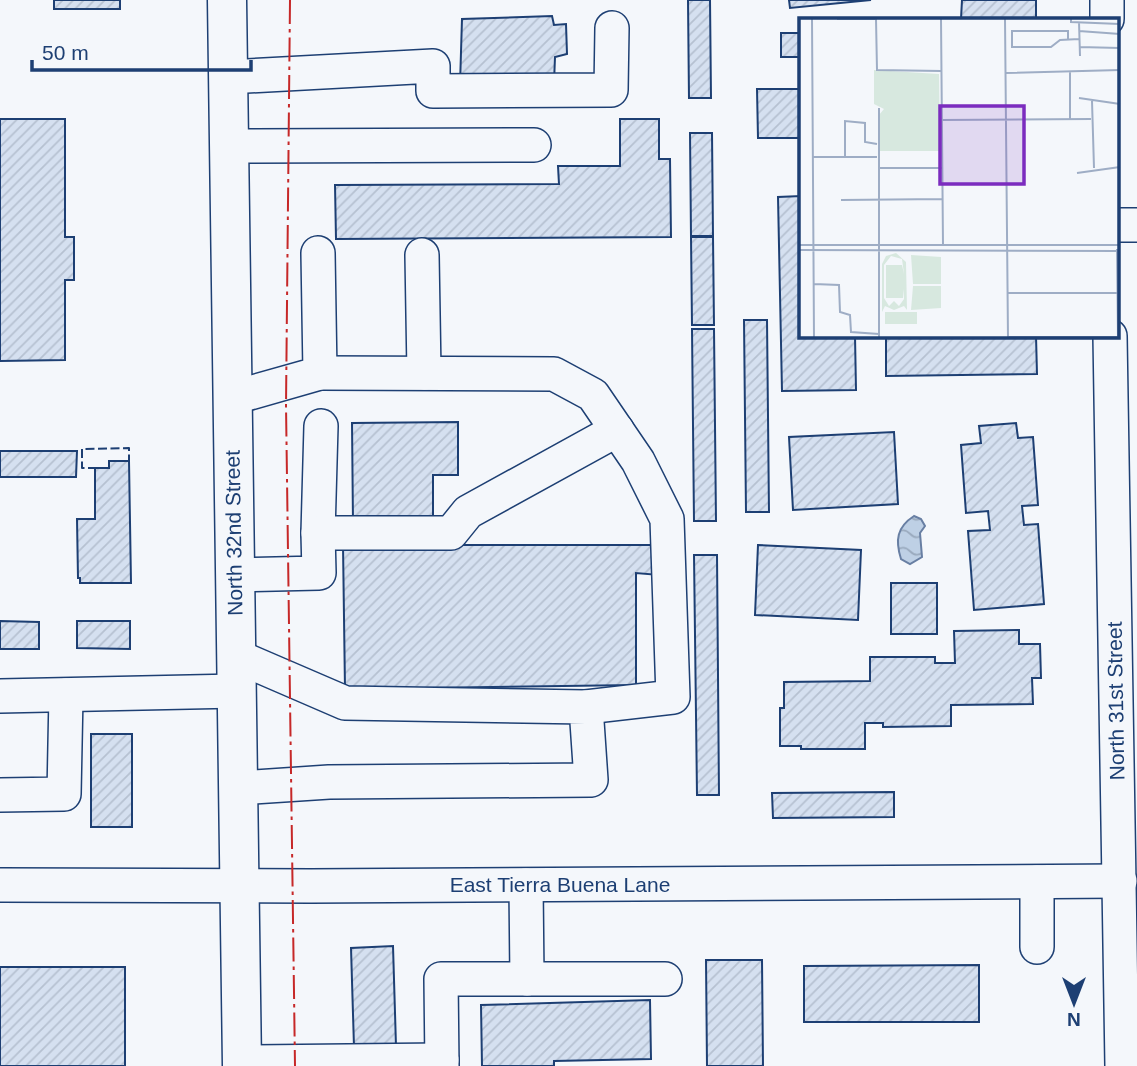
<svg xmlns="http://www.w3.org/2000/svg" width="1137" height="1066" viewBox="0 0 1137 1066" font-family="Helvetica,sans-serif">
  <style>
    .water { fill: url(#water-waves); stroke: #687fa3; stroke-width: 2 }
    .building { fill: url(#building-hatch); stroke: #1d3f73; stroke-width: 2 }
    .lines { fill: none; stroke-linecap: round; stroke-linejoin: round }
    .minor-casing { stroke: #1d3f73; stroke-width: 36 }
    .major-casing { stroke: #1d3f73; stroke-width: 41 }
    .minor { stroke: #f4f7fb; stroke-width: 33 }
    .major { stroke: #f4f7fb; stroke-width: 38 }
    .fence { stroke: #1d3f73; stroke-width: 2; stroke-dasharray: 9 3.5; stroke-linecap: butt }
    .power { stroke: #c62828; stroke-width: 2; stroke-dasharray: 24 5 3.5 5; stroke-linecap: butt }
    .labels { text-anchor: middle; stroke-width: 5; stroke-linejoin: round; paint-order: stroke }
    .street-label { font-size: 21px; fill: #1d3f73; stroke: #f4f7fb }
    .inset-road { fill: none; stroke: #9eadc5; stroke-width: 2 }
    .view { fill: #7b2cbf; fill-opacity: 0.15; stroke: #7b2cbf; stroke-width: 3.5 }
    .inset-edge { fill: none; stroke: #1d3f73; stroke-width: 3.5 }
  </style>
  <defs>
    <pattern id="water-waves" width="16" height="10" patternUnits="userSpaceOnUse" patternTransform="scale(1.75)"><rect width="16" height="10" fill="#bed0e5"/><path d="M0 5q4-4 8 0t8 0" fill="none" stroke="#9aaabe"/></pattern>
    <pattern id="building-hatch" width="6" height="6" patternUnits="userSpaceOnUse" patternTransform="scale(1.75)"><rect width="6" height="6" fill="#d5e0f0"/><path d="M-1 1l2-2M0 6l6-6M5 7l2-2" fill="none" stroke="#b6c1d1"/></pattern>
  </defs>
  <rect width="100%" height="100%" fill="#f4f7fb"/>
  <!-- water -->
  <path class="water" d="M914 516 921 519 925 526 920 533 922 557 910 564 901 559C895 540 897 527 914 516Z"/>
  <!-- building -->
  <g class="building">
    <rect x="54" y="0" width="66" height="9"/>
    <path d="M688 0H710L711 98H689Z"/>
    <path d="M789 0H871L790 8Z"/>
    <path d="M962 0H1036V19H961Z"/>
    <path d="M552 16 554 25 566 24 567 54 555 57 554 83 460 85 462 19Z"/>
    <rect x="781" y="33" width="20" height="24"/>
    <path d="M757 89H801V138H758Z"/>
    <path d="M0 119H65V237H74V280H65V360L0 361Z"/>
    <path d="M620 119H659V159H670L671 237 336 239 335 185 559 184 558 166H620Z"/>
    <path d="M690 133H712L713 236H691Z"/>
    <path d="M801 196V336H855L856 390 782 391 778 197Z"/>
    <path d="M691 237H713L714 325H692Z"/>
    <path d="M744 320H767L769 512H746Z"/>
    <path d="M692 329H714L716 521H694Z"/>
    <path d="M886 336H1036L1037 374 886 376Z"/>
    <path d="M458 422V475H433V522L353 523 352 423Z"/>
    <path d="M1016 423 1018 438 1033 437 1038 505 1022 506 1024 525 1038 524 1044 604 974 610 968 531 990 530 988 511 966 513 961 445 981 443 979 426Z"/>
    <path d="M894 432 898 504 793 510 789 437Z"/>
    <path d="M0 451H77L76 477H0Z"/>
    <path d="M109 461H129L131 583H80V578H78L77 519H95V468H109Z"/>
    <path d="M343 545H659V575L636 573V685L345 689Z"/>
    <path d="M758 545 861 550 858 620 755 615Z"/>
    <path d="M694 555H717L719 795H697Z"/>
    <rect x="891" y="583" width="46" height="51"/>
    <path d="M0 621 39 622V649H0Z"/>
    <path d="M77 621H130V649L77 648Z"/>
    <path d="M1019 630V644H1040L1041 678H1032L1033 704 951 705V726L883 727V723H865V749H801V746H780V708H784V682L870 681V657H935V663H955L954 631Z"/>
    <rect x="91" y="734" width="41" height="93"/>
    <path d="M894 792V817L773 818 772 793Z"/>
    <path d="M393 946 396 1046 354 1047 351 948Z"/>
    <path d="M706 960H762L763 1066H707Z"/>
    <path d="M979 965V1022H804V966Z"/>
    <rect x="0" y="967" width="125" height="99"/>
    <path d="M650 1000 651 1059 554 1061V1066H482L481 1005Z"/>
  </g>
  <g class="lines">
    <!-- minor casing -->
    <g class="minor-casing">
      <g id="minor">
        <path d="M1107 0V19"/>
        <path d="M228 77 433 66V91L611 90 612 28"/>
        <path d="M229 146 534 145"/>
        <path d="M1118 225H1137"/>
        <path d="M422 255 424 373"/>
        <path d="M1110 336 1122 1066"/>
        <path d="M320 373 554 374 593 395 638 461 667 519 673 697 586 707"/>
        <path d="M232 398 320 373 318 253"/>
        <path d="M318 533 321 426"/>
        <path d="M235 575 319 573 318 533H451L468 512 617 430"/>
        <path d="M236 656 345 703 586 707 591 780 329 782 238 788"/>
        <path d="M0 696 237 691"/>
        <path d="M0 795 64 794 66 695"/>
        <path d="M1037 882V947"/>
        <path d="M0 885 311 886 1120 881"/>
        <path d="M526 885 527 979"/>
        <path d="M242 1062 442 1060"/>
        <path d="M442 1066 441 979H665"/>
      </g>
    </g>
    <!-- major casing -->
    <g class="major-casing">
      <path id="major" d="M227 0 242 1066"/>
    </g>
    <!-- minor -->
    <use href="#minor" class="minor"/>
    <!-- major -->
    <use href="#major" class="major"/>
    <!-- fence -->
    <path class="fence" d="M97 468H82V449L129 448V461"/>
    <!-- power -->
    <path class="power" d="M290 0 286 405 295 1066"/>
  </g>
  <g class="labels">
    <!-- street labels -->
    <g class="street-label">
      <text transform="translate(234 533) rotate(-91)" y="7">North 32nd Street</text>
      <text transform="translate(1116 701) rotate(-91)" y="7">North 31st Street</text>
      <text x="560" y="892">East Tierra Buena Lane</text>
    </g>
  </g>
  <!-- overview -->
  <g transform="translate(799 18)">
    <rect width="320" height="320" fill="#f4f7fb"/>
    <path d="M97 235 107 244 108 292 105 288 95 292 86 288 83 294V246L87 238ZM92 238 103 241 105 256 103 247H87V280H104L105 271V281L100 288 95 283 90 288 85 280V247ZM112 237 142 239V266H114ZM114 268H142V290L112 292ZM86 294H118V306H86Z" fill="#d7e8df" fill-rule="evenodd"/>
    <path d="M75 52 140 56 141 133H80V97L85 91 75 86Z" fill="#d7e8df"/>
    <path class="inset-road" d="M13 1 15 320M38 1H77M77 1 78 52 142 53M142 1 144 227M206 1 209 320M272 1V4L321 6M280 4 281 38M280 13 321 16M269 21V13H213V29H252L261 22 280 21M280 29 321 30M271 53V101M206 55 321 52M280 80 321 86M293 83 295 150M142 102 292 101M14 139H78M46 139V103L66 105V124L78 126M79 150H143M278 155 321 149M42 182 144 181M0 227H321M318 231 319 320M0 232 321 233M15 266 40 267 41 294 51 297 52 314 80 316M209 275H318M209 319H319M80 320V90"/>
    <path class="view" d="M141 88H225V166H141Z"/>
    <rect width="320" height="320" class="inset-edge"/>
  </g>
  <!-- north arrow -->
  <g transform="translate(1074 1003) rotate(180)" stroke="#f4f7fb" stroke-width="5" paint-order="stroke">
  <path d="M0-5L12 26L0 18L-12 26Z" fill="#1d3f73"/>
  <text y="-10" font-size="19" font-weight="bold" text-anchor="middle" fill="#1d3f73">N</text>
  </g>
  <!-- scale -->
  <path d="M32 60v10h219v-10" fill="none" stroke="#1d3f73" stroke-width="3.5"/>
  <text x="42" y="60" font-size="21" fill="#1d3f73" stroke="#f4f7fb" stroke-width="5" paint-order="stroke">50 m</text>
</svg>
